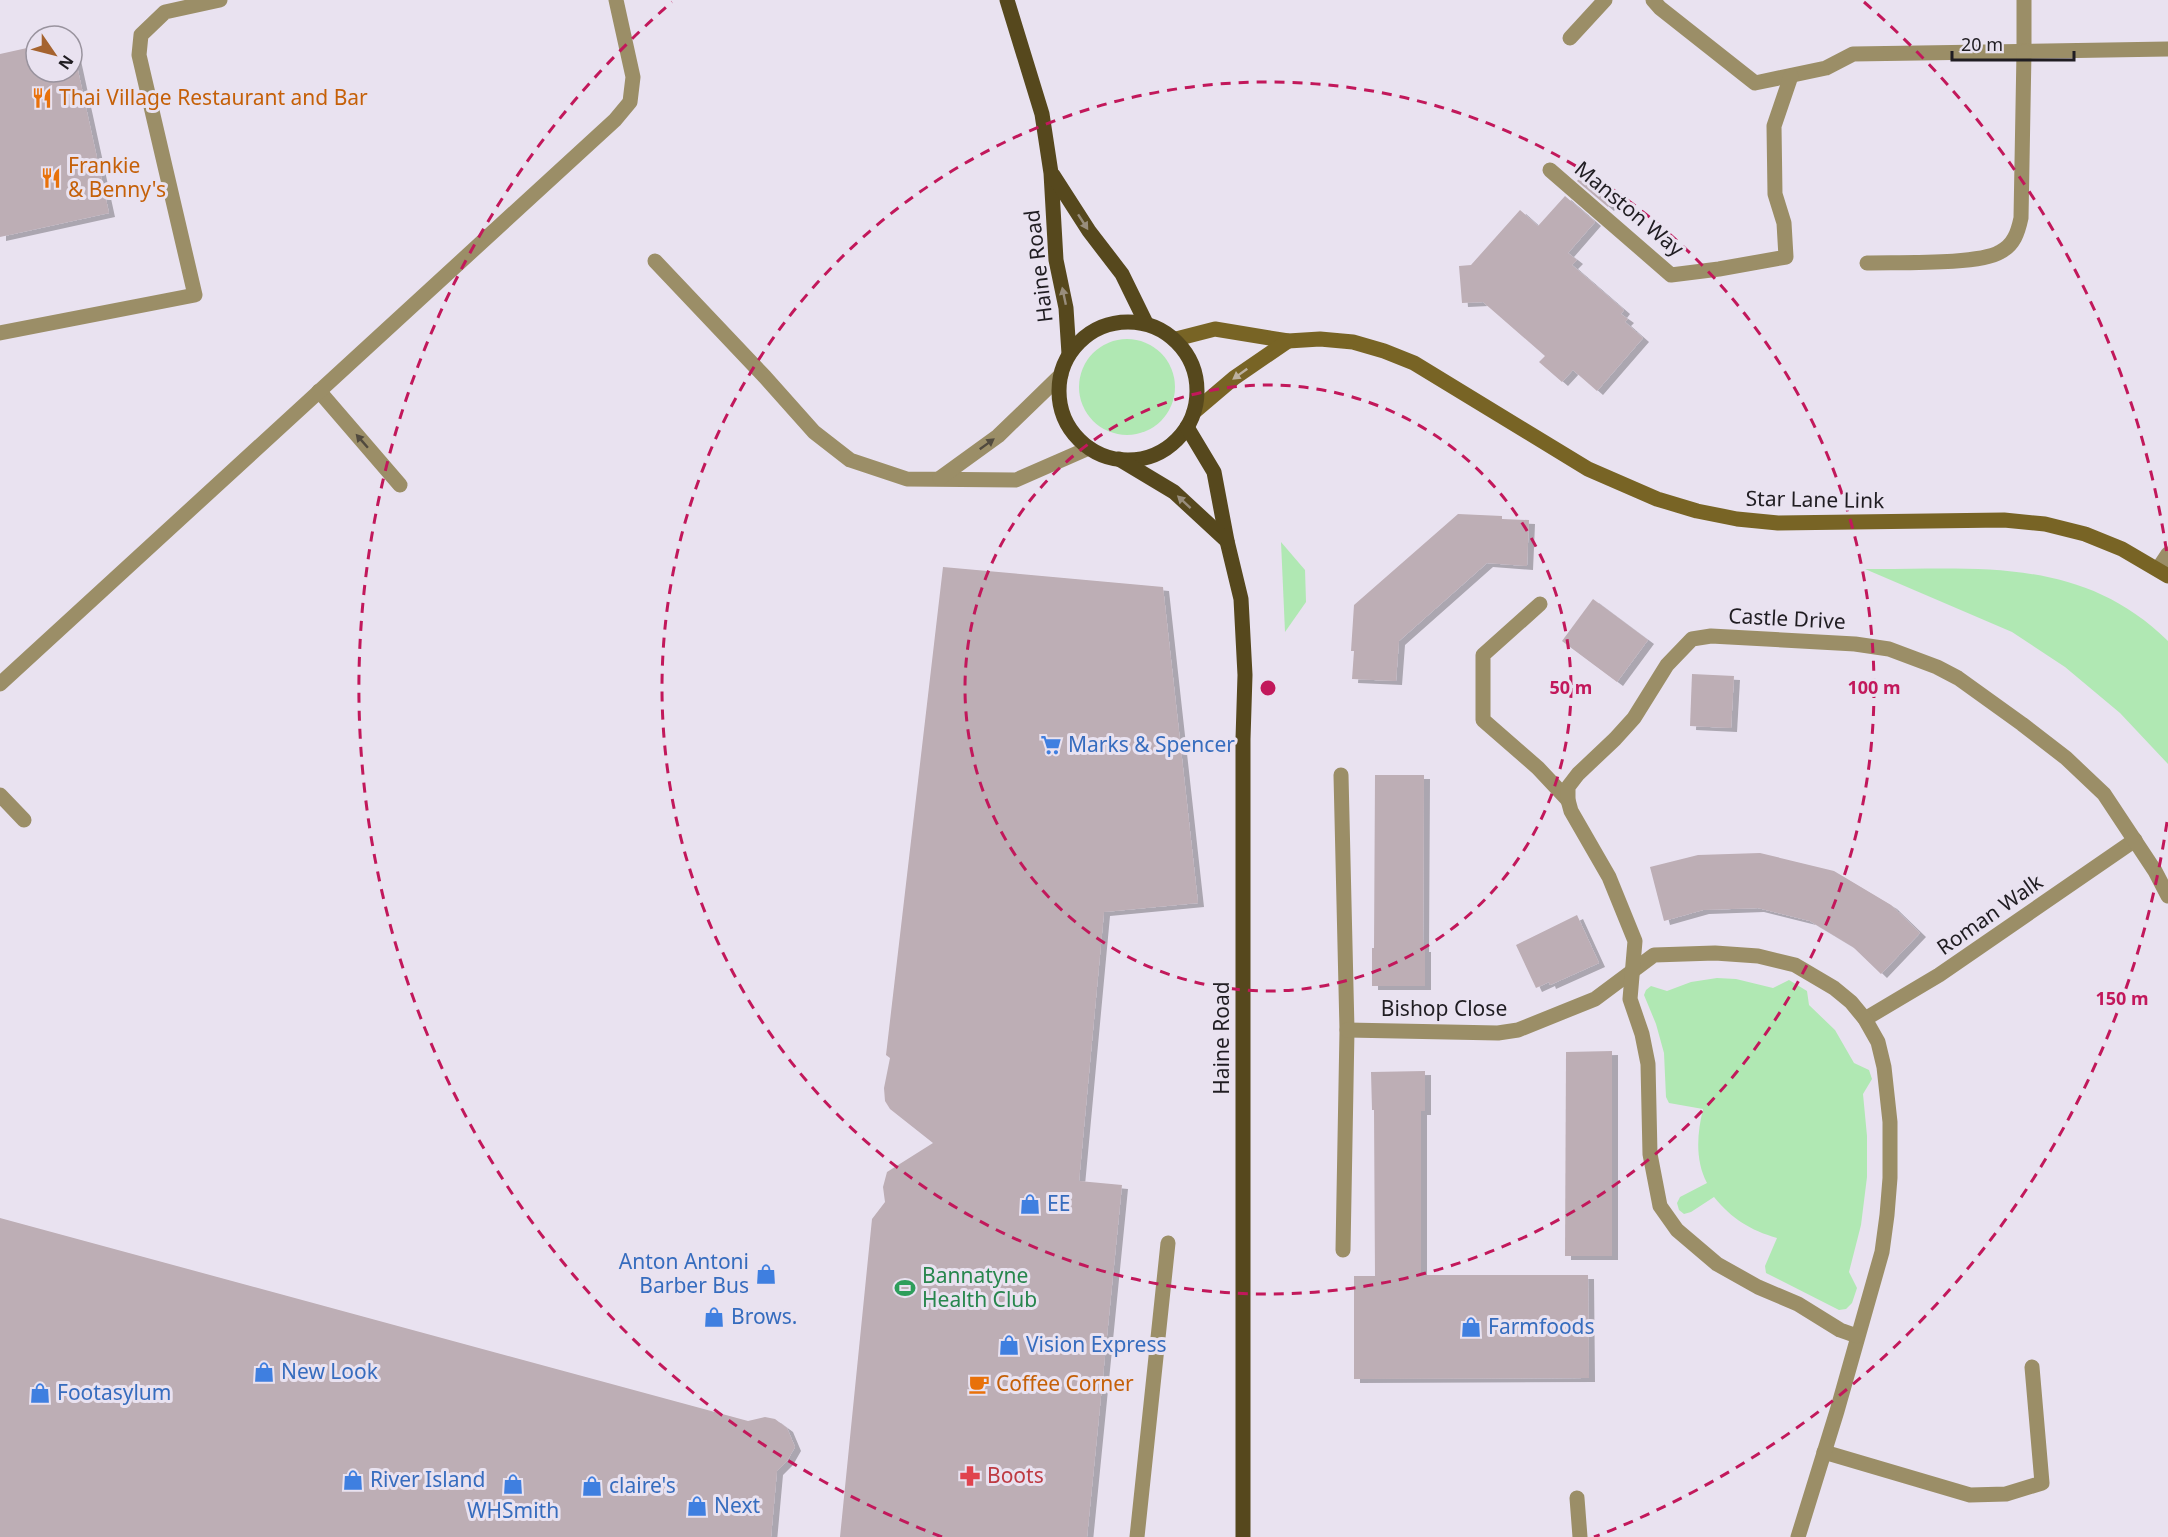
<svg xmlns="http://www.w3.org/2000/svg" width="2168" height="1537" viewBox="0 0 2168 1537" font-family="'Noto Sans',sans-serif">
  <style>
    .green { fill: #b0e8b3 }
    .building { fill: #bdaeb5; filter: url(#shadow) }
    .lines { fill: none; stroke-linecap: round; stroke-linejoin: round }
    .lane { stroke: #9b8e67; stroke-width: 15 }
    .street { stroke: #9b8e67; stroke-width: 15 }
    .secondary { stroke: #786425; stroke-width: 15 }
    .primary { stroke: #56481d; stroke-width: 15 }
    .oneway { fill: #988d7c }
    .oneway2 { fill: #bcb09f }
    .oneway3 { fill: #514a3e }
    .ring { fill: none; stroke: #c2185b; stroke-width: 3; stroke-dasharray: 10 8 }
    .labels { text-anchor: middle; stroke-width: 6; stroke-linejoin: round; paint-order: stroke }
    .food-label { font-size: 21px; fill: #c56008; stroke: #e9e2f0; text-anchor: start }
    .street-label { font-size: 21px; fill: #201d22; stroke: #e9e2f0 }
    .shop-label { font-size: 21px; fill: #366cbe; stroke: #e9e2f0; text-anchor: start }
    .leisure-label { font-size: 21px; fill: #27864d; stroke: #e9e2f0; text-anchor: start }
    .health-label { font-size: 21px; fill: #be3a42; stroke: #e9e2f0; text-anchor: start }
    .centre { fill: #c2185b; stroke: #e9e2f0; stroke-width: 3 }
    .ring-label { font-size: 18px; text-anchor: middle; font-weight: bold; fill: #c2185b; stroke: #e9e2f0; stroke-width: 6; stroke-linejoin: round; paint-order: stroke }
  </style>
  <defs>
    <filter id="shadow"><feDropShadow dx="6" dy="4" stdDeviation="0" flood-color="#0004"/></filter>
  </defs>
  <rect width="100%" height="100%" fill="#e9e2f0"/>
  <!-- green -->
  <g class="green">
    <circle cx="1127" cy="387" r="48"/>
    <path d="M1281 542 1305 570 1306 602 1285 632Z"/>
    <path d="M1865 569C1977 570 2080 555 2168 641V764L2120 713 2065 667 2012 632Z"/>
    <path d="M1717 978 1736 979 1773 988 1789 980 1807 991 1809 1005 1835 1030 1854 1063 1869 1070 1872 1079 1863 1094 1867 1136V1177L1861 1225 1849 1272 1857 1288 1852 1303 1846 1309 1839 1310 1766 1273 1765 1266 1777 1238C1750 1230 1732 1219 1714 1197L1691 1212 1684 1214 1679 1210 1677 1203 1680 1197 1707 1183C1695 1160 1697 1134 1703 1109L1669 1103 1666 1097 1664 1053 1656 1024 1644 995 1646 990 1651 986 1667 991 1691 982Z"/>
  </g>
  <!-- building -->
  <g class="building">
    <path d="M72 43 109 213 0 237V54L36 46V72H72Z"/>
    <path d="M1581 176 1611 203 1608 207 1577 181Z"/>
    <path d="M1565 196 1595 222 1568 253 1577 260 1572 265 1624 310 1621 314 1628 319 1625 322 1643 338 1597 391 1573 370 1562 382 1539 362 1545 356 1483 302 1462 303 1459 266 1471 265 1520 210 1538 226Z"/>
    <path d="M1458 514 1502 516V519L1529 520 1527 566 1487 563 1399 641 1396 681 1352 679 1354 651H1351L1354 605Z"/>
    <path d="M943 567 1163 587 1198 903 1104 912 1079 1181 1122 1185 1087 1537H840L872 1219 885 1202 883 1187 887 1172 933 1143 890 1109 885 1101 884 1088 890 1058 886 1055Z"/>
    <path d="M1593 599 1648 640 1617 682 1562 641Z"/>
    <path d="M1692 674 1734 676 1731 728 1690 726Z"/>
    <path d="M1375 775H1424L1423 948H1425V986H1372V948H1374Z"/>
    <path d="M1760 853 1834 871 1891 905 1920 933 1881 974 1853 947 1810 921 1758 908 1703 910 1664 921 1650 867 1698 855Z"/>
    <path d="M1577 915 1599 963 1550 985 1549 982 1536 988 1516 945Z"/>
    <path d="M1612 1051V1256H1565L1566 1052Z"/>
    <path d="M1425 1071V1111H1421V1275H1588L1589 1378 1354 1379V1276H1375L1374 1110H1372L1371 1072Z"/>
    <path d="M0 1218 748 1421 765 1417 775 1419 787 1428 795 1447 787 1461 777 1471 771 1537H0Z"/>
  </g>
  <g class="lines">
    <!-- lane -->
    <g class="lane">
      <path d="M2024 0V52"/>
      <path d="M655 261 765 377 814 432 850 460 907 479 1016 480 1089 448"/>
      <path d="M0 333 195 295 139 55 141 35 165 12 220 0"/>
      <path d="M319 391 400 485"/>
      <path d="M940 478 998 436 1061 375"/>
      <path d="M1540 604 1483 655V720L1538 768 1568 800"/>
      <path d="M0 684 615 120 630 102 633 77 616 0"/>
      <path d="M0 795 24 820"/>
      <path d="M1824 1452 1970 1495 2006 1494 2042 1483 2032 1367"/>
      <path d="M1577 1498 1580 1537"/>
      <path d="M1137 1537 1168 1243"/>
    </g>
    <!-- street -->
    <g class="street">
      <path d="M1653 0 1660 8 1755 83 1826 68 1853 54 2168 49"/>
      <path d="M1570 38 1605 0"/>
      <path d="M1550 170 1671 275 1719 269 1786 257 1784 223 1775 194 1774 126 1791 76"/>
      <path d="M1867 263C1896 262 1979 265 2000 252 2014 245 2018 232 2021 218L2024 52"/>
      <path d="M2158 569 2168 554"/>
      <path d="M1341 775 1347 1030 1343 1250"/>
      <path d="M1865 1019 1939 975 2135 840"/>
      <path d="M1347 1030 1498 1033 1518 1030 1595 999 1654 955 1715 953 1758 956 1795 965 1834 988 1851 1002 1865 1019 1878 1042 1884 1067 1890 1122V1178L1887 1215 1882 1252 1837 1411 1798 1537"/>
      <path d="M1857 1336 1840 1330 1798 1304 1758 1287 1717 1264 1677 1230 1660 1206 1650 1154 1648 1064 1642 1034 1630 999 1635 941 1609 877 1571 811 1568 800V787L1578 774 1615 739 1634 718 1667 665 1692 639 1711 636 1855 644 1889 649 1937 667 1958 678 2022 724 2066 758 2104 794 2155 871 2168 896"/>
    </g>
    <!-- secondary -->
    <g class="secondary">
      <path d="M1176 339 1215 329 1288 341 1320 339 1353 342 1384 351 1414 363 1588 469 1657 499 1697 511 1737 519 1778 523 2004 520 2045 524 2085 534 2122 549 2168 576"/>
      <path d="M1194 412 1234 378 1288 341"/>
    </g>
    <!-- primary -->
    <g class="primary">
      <path d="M1007 0 1042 114 1051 173 1056 260 1066 308 1069 354"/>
      <path d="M1053 175 1089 231 1122 274 1146 323"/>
      <circle cx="1128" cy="391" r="69"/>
      <path d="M1187 427 1214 472 1227 541 1241 599 1245 675 1243 739V1537"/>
      <path d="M1119 459 1174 492 1227 541"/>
    </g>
  </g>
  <!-- one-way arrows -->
  <defs><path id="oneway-solid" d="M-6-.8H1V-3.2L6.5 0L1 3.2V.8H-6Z" transform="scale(1.5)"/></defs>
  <g class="oneway">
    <use href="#oneway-solid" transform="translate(1083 222) rotate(57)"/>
    <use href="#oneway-solid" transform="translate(1064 296) rotate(-102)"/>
    <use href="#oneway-solid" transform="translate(1184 502) rotate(-137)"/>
  </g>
  <use class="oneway2" href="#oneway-solid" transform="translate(1240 374) rotate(144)"/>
  <g class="oneway3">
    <use href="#oneway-solid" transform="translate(362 441) rotate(-131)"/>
    <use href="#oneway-solid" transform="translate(987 444) rotate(-36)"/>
  </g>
  <!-- distance rings -->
  <g class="ring">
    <circle cx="1268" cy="688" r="303"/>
    <circle cx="1268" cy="688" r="606"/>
    <path d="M2167 822A909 909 0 0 1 1594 1537M942 1537A909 909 0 0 1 672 2M1864 2A909 909 0 0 1 2167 554"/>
  </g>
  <!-- icons -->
  <defs>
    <g id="restaurant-bare" transform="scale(1.62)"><path d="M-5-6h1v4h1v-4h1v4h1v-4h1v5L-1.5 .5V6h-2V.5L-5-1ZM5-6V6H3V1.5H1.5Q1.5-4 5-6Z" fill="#e8710a" stroke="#e9e2f0" stroke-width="2.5" paint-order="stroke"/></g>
    <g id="supermarket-bare" transform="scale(1.62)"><path d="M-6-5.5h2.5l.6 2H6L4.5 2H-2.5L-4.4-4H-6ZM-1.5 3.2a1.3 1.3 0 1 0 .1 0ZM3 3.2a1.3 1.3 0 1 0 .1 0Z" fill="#3f7fe0" stroke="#e9e2f0" stroke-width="2.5" paint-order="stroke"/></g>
    <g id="shop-bare" transform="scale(1.62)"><path d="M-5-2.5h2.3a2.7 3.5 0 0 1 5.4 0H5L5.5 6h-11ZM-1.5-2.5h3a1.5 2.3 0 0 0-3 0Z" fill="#3f7fe0" stroke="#e9e2f0" stroke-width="2.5" paint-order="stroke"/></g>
    <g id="stadium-bare" transform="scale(1.62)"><path d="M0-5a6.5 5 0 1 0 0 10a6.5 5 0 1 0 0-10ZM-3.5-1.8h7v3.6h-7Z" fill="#2e9e5b" stroke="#e9e2f0" stroke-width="2.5" paint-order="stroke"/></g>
    <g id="cafe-bare" transform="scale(1.62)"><path d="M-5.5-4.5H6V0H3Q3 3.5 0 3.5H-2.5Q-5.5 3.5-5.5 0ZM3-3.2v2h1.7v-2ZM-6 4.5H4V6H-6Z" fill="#e8710a" stroke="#e9e2f0" stroke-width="2.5" paint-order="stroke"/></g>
    <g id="pharmacy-bare" transform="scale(1.62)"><path d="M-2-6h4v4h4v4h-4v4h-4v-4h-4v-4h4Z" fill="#e0444e" stroke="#e9e2f0" stroke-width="2.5" paint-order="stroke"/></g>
  </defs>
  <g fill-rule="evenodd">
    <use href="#restaurant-bare" x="42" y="98"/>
    <use href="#restaurant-bare" x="51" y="178"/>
    <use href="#supermarket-bare" x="1051" y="745"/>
    <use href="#shop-bare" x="1030" y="1204"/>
    <use href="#shop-bare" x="766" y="1274"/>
    <use href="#stadium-bare" x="905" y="1288"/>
    <use href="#shop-bare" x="714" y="1317"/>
    <use href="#shop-bare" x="1471" y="1327"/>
    <use href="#shop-bare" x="1009" y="1345"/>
    <use href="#shop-bare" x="264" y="1372"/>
    <use href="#cafe-bare" x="979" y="1384"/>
    <use href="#shop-bare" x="40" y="1393"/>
    <use href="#pharmacy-bare" x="970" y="1476"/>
    <use href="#shop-bare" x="353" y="1480"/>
    <use href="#shop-bare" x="513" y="1484"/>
    <use href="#shop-bare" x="592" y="1486"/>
    <use href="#shop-bare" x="697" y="1506"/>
  </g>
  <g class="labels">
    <!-- food labels -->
    <g class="food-label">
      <text x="59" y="105">Thai Village Restaurant and Bar</text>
      <text x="68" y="173">Frankie<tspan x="68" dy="24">&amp; Benny's</tspan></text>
      <text x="996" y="1391">Coffee Corner</text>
    </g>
    <!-- street labels -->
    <g class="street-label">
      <text transform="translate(1629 209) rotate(40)" y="7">Manston Way</text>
      <text transform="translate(1039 266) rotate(-97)" y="7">Haine Road</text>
      <text transform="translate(1815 500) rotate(1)" y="7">Star Lane Link</text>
      <text transform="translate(1787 619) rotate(3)" y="7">Castle Drive</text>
      <text transform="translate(1990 915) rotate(-35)" y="7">Roman Walk</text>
      <text x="1444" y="1016">Bishop Close</text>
      <text transform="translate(1222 1038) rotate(-90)" y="7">Haine Road</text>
    </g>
    <!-- shop labels -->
    <g class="shop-label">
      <text x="1068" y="752">Marks &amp; Spencer</text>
      <text x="1047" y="1211">EE</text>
      <text x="749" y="1269" text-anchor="end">Anton Antoni<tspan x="749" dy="24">Barber Bus</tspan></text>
      <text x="731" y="1324">Brows.</text>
      <text x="1488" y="1334">Farmfoods</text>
      <text x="1026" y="1352">Vision Express</text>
      <text x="281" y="1379">New Look</text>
      <text x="57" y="1400">Footasylum</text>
      <text x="370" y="1487">River Island</text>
      <text x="609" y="1493">claire's</text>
      <text x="714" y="1513">Next</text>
      <text x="513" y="1518" text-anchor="middle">WHSmith</text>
    </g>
    <!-- leisure labels -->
    <g class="leisure-label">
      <text x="922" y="1283">Bannatyne<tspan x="922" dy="24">Health Club</tspan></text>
    </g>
    <!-- health labels -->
    <g class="health-label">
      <text x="987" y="1483">Boots</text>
    </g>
  </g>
  <circle cx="1268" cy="688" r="9" class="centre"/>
  <g class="ring-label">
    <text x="1571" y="694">50 m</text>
    <text x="1874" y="694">100 m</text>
    <text x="2122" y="1005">150 m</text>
  </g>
  <!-- north arrow -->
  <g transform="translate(54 54) rotate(125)"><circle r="28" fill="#e9e2f0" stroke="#99939e" stroke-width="1.5"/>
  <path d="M0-4.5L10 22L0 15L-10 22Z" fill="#a5632f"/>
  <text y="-9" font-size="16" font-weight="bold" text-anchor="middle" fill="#201d22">N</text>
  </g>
  <!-- scale -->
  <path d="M1952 51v9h122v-9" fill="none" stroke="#201d22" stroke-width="3"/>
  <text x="1961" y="51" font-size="18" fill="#201d22" stroke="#e9e2f0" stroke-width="4.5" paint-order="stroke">20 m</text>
</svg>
